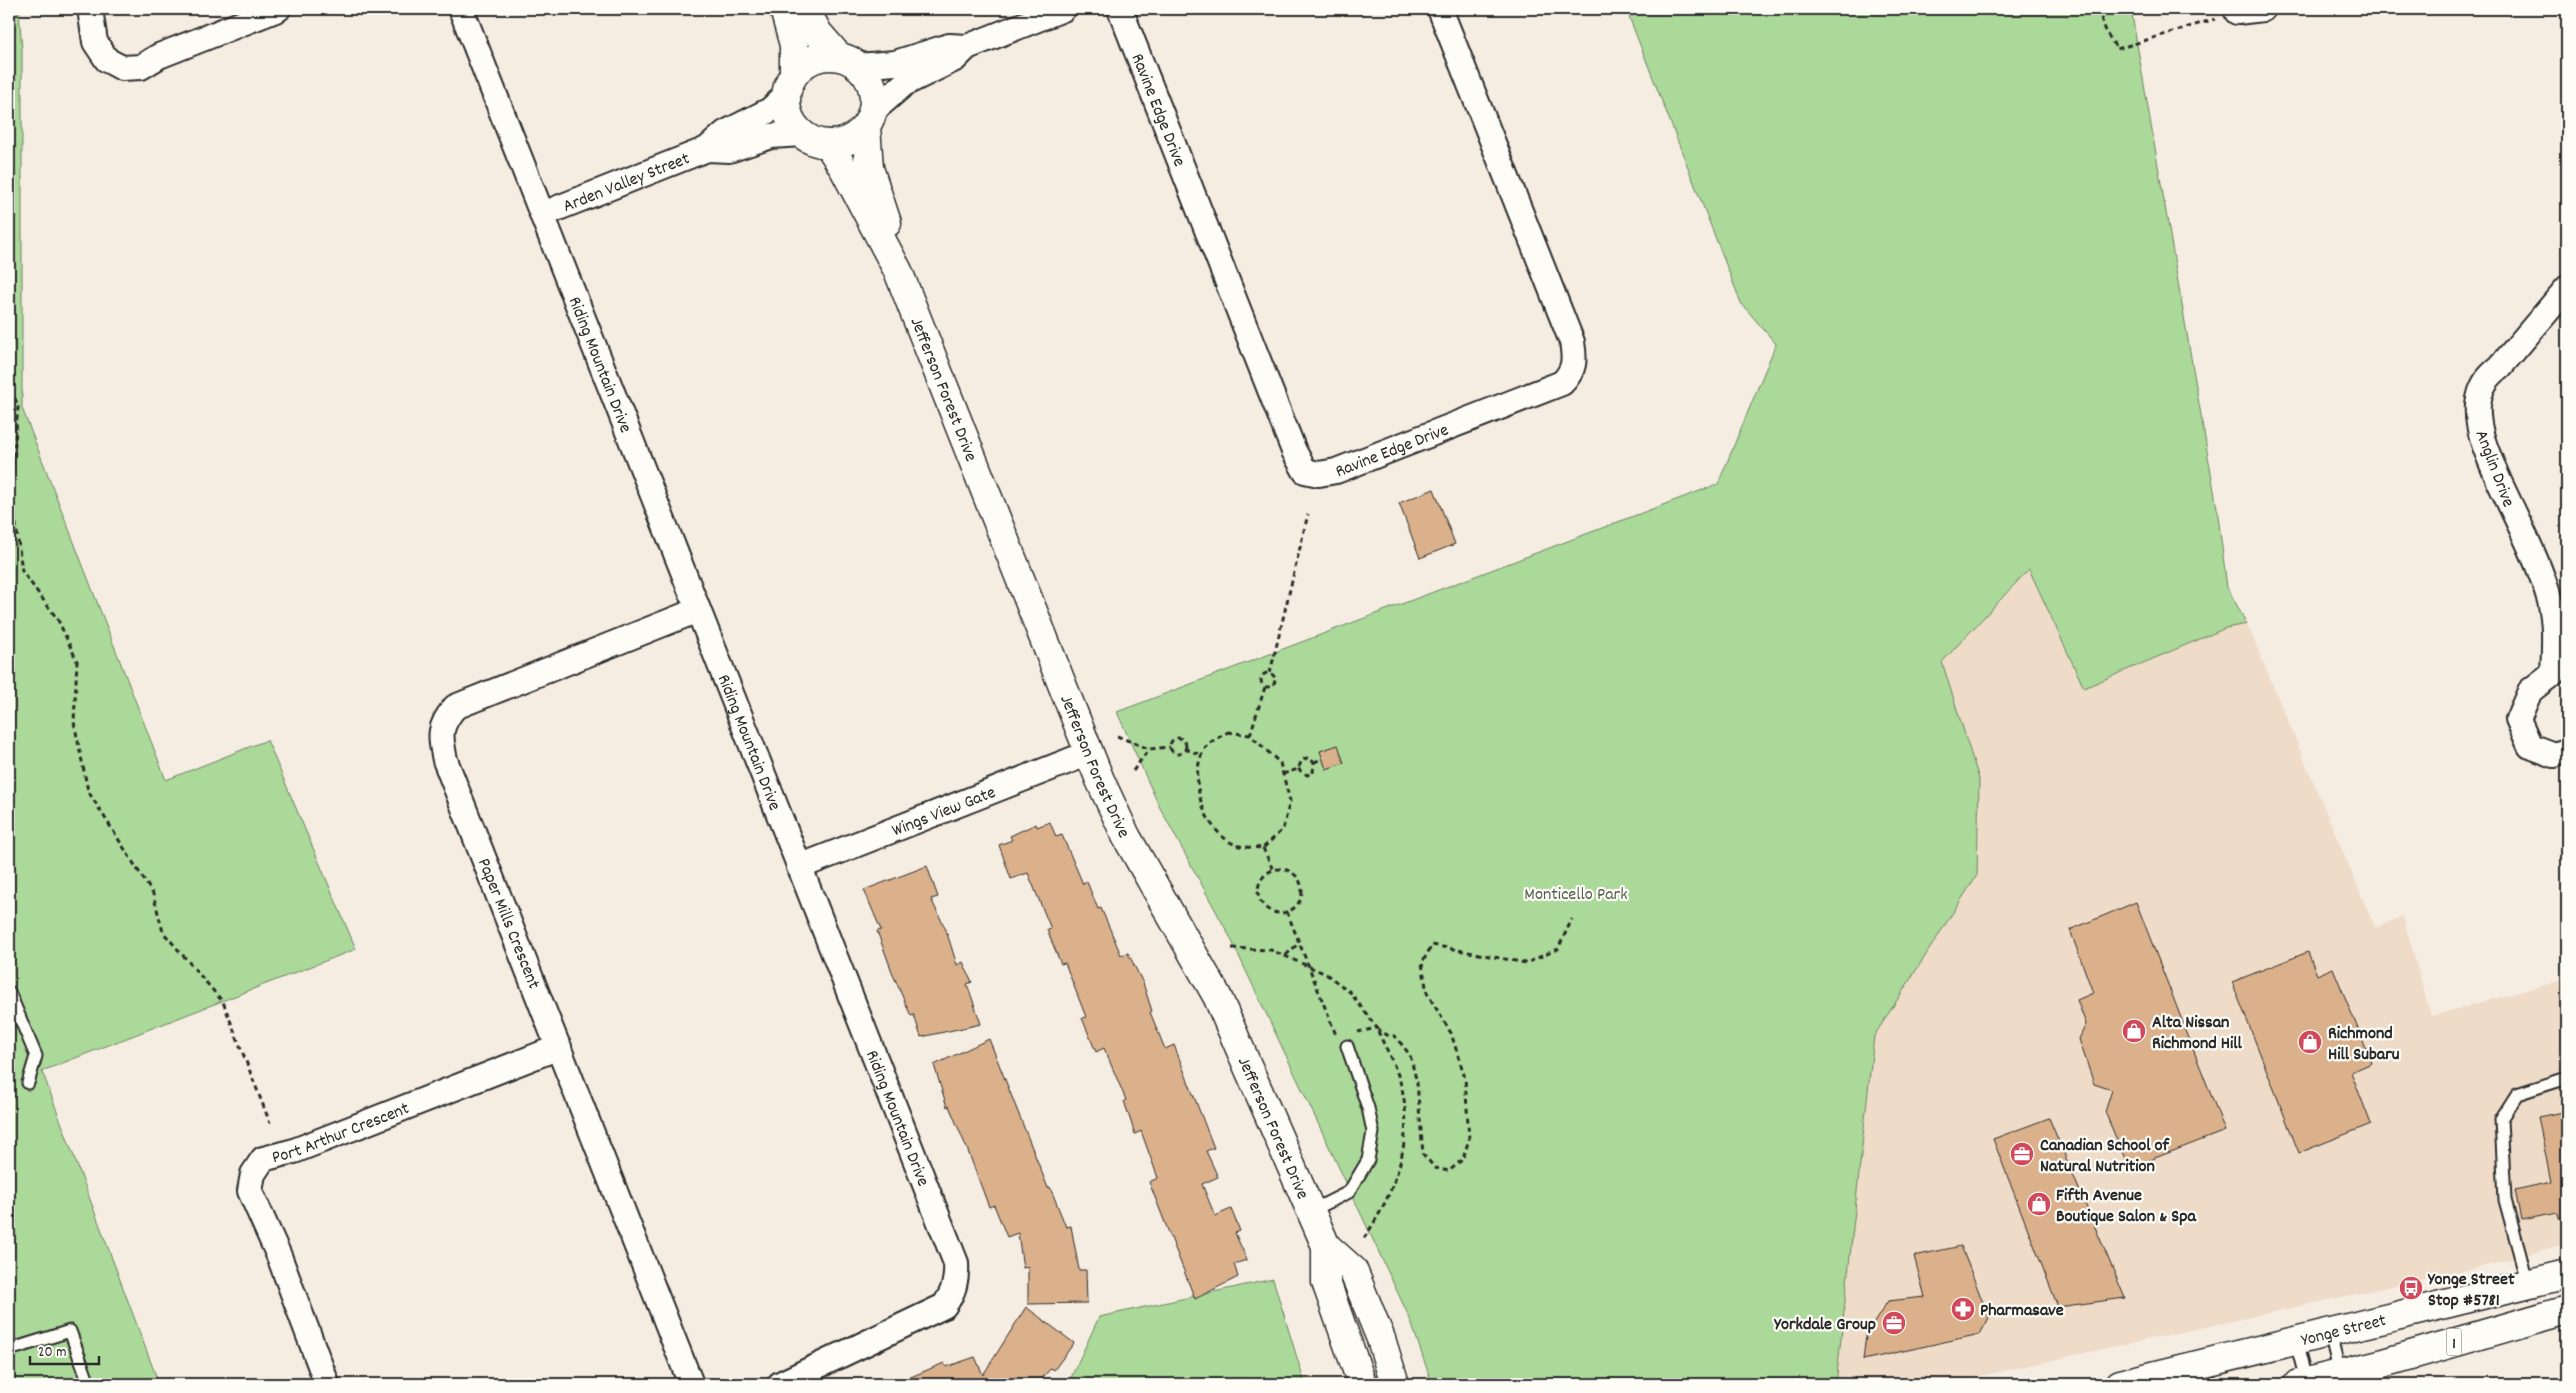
<svg xmlns="http://www.w3.org/2000/svg" width="2576" height="1393" viewBox="0 0 2576 1393" font-family="Dekko,sans-serif">
  <style>
    .built { fill: #eedbc8 }
    .green { fill: #abd999; stroke: #6b8262 }
    .building { fill: #dbb18c; stroke: #2b2b2b }
    .lines { fill: none; stroke-linecap: round; stroke-linejoin: round }
    .lane-casing { stroke: #2b2b2b; stroke-width: 15 }
    .street-casing { stroke: #2b2b2b; stroke-width: 28 }
    .secondary-casing { stroke: #2b2b2b; stroke-width: 31 }
    .primary-casing { stroke: #2b2b2b; stroke-width: 31 }
    .path { stroke: #2b2b2b; stroke-width: 3; stroke-dasharray: 5 4; stroke-linecap: butt }
    .lane { stroke: #fdfcf7; stroke-width: 11 }
    .street { stroke: #fdfcf7; stroke-width: 24 }
    .secondary { stroke: #fdfcf7; stroke-width: 28 }
    .primary { stroke: #fdfcf7; stroke-width: 28 }
    .labels { text-anchor: middle; stroke-width: 4.5; stroke-linejoin: round; paint-order: stroke }
    .shield { fill: #fdfcf7; stroke: #6a6a68; stroke-width: 1 }
    .shield-label { font-size: 16px; font-weight: bold; fill: #2b2b2b }
    .street-label { font-size: 18px; fill: #2b2b2b; stroke: #fdfcf7 }
    .park-label { font-size: 18px; fill: #515f4c; stroke: #fdfcf7 }
    .poi-label { font-size: 18px; font-weight: bold; fill: #2b2b2b; stroke: #fdfcf7; text-anchor: start }
  </style>
  <rect width="100%" height="100%" fill="#f6ede2"/>
  <filter id="ink" filterUnits="userSpaceOnUse"><feTurbulence type="fractalNoise" baseFrequency=".02" numOctaves="2"/><feDisplacementMap in="SourceGraphic" scale="10" xChannelSelector="R" yChannelSelector="G"/><feConvolveMatrix kernelMatrix="1 2 1 2 8 2 1 2 1" color-interpolation-filters="sRGB"/></filter>
  <g filter="url(#ink)">
    <!-- built -->
    <path class="built" d="M2030 569 2084 688 2226 628 2247 624 2375 928 2403 916 2431 1016 2567 979V1243L2498 1263 1944 1384H1836L1874 1036 1977 875 1979 779 1942 662Z"/>
    <!-- green -->
    <g class="green">
      <path d="M9 9H19L22 51V408L166 780 267 740 356 949 42 1071 159 1384H9Z"/>
      <path d="M1626 9H2131L2217 508 2227 587 2247 624 2226 628 2084 688 2029 569 1942 662 1979 779 1977 875 1874 1036 1836 1384H1432L1410 1319 1368 1229 1230 937 1159 806 1117 712 1718 484 1776 344 1741 303Z"/>
      <path d="M1273 1279 1305 1384H1068L1099 1317Z"/>
    </g>
    <!-- building -->
    <g class="building">
      <path d="M1434 489 1455 544 1420 558 1399 503Z"/>
      <path d="M1338 745 1344 763 1326 769 1320 751Z"/>
      <path d="M1050 822 1056 837 1062 835 1083 884 1087 882 1098 909 1101 908 1121 955 1128 953 1143 983 1152 1011 1150 1012 1165 1049 1174 1045 1214 1148 1206 1151 1218 1177 1202 1184 1215 1216 1231 1209 1240 1231 1235 1233 1247 1260 1234 1264 1238 1277 1195 1299 1149 1182 1158 1178 1141 1131 1135 1134 1124 1101 1126 1100 1104 1048 1096 1052 1082 1018 1086 1017 1065 963 1061 964 1047 930 1051 929 1028 873 1011 879 999 845 1012 840 1010 836 1036 824 1037 827Z"/>
      <path d="M927 866 938 897 931 899 946 930 957 965 963 962 972 982 967 984 981 1024 921 1037 914 1015 911 1016 894 977 877 931 881 930 864 890Z"/>
      <path d="M2136 902 2225 1131 2129 1168 2105 1112 2112 1090 2094 1084 2079 1039 2086 1024 2077 1000 2093 993 2070 930Z"/>
      <path d="M2308 952 2317 975 2333 968 2372 1063 2351 1072 2371 1124 2299 1153 2232 982Z"/>
      <path d="M989 1039 1048 1188 1050 1187 1066 1227 1071 1226 1079 1270H1086L1087 1303 1028 1304V1267L1023 1268 1018 1233 1007 1237 994 1205 989 1207 968 1151 949 1106 947 1107 934 1065Z"/>
      <path d="M2567 1111V1218H2559L2558 1213 2521 1220 2515 1190 2551 1182 2538 1117Z"/>
      <path d="M2049 1118 2125 1298 2058 1307 1993 1139Z"/>
      <path d="M1961 1246 1989 1318 1980 1334 1863 1360 1866 1335 1888 1301 1925 1297 1914 1256Z"/>
      <path d="M1026 1307 1074 1343 1054 1370 1051 1368 1037 1384H894L944 1363 946 1367 975 1357 983 1375Z"/>
    </g>
    <g class="lines">
      <!-- lane casing -->
      <g class="lane-casing">
        <g id="lane">
          <path d="M9 992 36 1056 28 1083"/>
          <path d="M1311 1211 1349 1192 1368 1160 1373 1132 1368 1108 1347 1046"/>
          <path d="M2528 1284 2505 1200 2501 1119 2517 1094 2567 1078"/>
          <path d="M2330 1334 2340 1375"/>
          <path d="M2296 1342 2307 1384"/>
          <path d="M9 1350 70 1331 89 1384"/>
        </g>
      </g>
      <!-- street casing -->
      <g class="street-casing">
        <g id="street">
          <path d="M90 9 95 42 107 60 122 68 141 67 159 56 278 9"/>
          <path id="s1" d="M461 9 956 1263C957 1280 954 1292 944 1306L780 1384"/>
          <path id="s2" d="M1120 9 1294 451 1305 471 1319 474 1336 471 1562 383C1575 370 1575 360 1572 342L1440 9"/>
          <path d="M2237 12 2263 9"/>
          <path d="M858 66 895 63 949 46 967 47"/>
          <path d="M873 111 904 84 955 59 967 47 1063 9"/>
          <path d="M707 149 729 150 771 136 802 134"/>
          <path id="s3" d="M543 214 707 149 725 133 770 110 786 95"/>
          <path d="M2553 673C2554 649 2556 624 2550 601 2539 561 2516 518 2499 481 2489 457 2476 431 2478 405 2480 387 2487 377 2500 367L2567 288"/>
          <path d="M2553 673 2530 691 2518 719 2530 746 2554 755 2567 751"/>
          <path id="s4" d="M799 867 1089 753"/>
          <path id="s5" d="M327 1384 279 1256 250 1191 253 1174 263 1159 294 1151 559 1047"/>
          <path d="M691 1384 445 760C440 736 438 727 455 707L698 610"/>
        </g>
      </g>
      <!-- secondary casing -->
      <g class="secondary-casing">
        <g id="secondary">
          <path d="M784 9 794 45V74"/>
          <path d="M805 9 818 33 838 56"/>
          <circle cx="830" cy="100" r="44"/>
          <path d="M866 126 869 168 887 223"/>
          <path id="s6" d="M828 144 844 169 898 271 1100 780 1126 836 1217 996 1326 1246 1353 1270 1381 1339 1395 1384"/>
          <path d="M1326 1246V1282L1362 1384"/>
        </g>
      </g>
      <!-- primary casing -->
      <g class="primary-casing">
        <g id="primary">
          <path id="s7" d="M2120 1384 2567 1274"/>
          <path d="M2298 1384 2380 1364 2567 1310"/>
        </g>
      </g>
      <!-- path -->
      <g class="path">
        <path d="M2099 9 2104 29 2117 49 2215 19"/>
        <path d="M9 381 18 407 11 486 22 571 58 620 77 661 74 722 88 791 153 894 163 932 223 1002 270 1123"/>
        <circle cx="1268" cy="680" r="7"/>
        <path d="M1270 673 1308 514"/>
        <path d="M1228 732 1250 735 1280 763 1290 801 1283 829 1263 848C1255 847 1243 848 1236 845 1205 832 1189 784 1202 754 1206 742 1218 738 1228 732Z"/>
        <path d="M1250 735 1265 687"/>
        <path d="M1117 736 1149 749 1170 747"/>
        <circle cx="1178" cy="746" r="8"/>
        <path d="M1185 749 1201 755"/>
        <path d="M1314 762 1320 760"/>
        <path d="M1133 771 1149 749"/>
        <path d="M1283 774 1298 769 1302 760 1307 758 1314 762 1313 773 1307 775 1298 769"/>
        <path d="M1263 848 1273 870"/>
        <circle cx="1280" cy="891" r="22"/>
        <path d="M1287 912 1336 1035"/>
        <path d="M1232 948 1271 950 1326 974 1350 992 1377 1028 1358 1032"/>
        <path d="M1286 955 1299 943"/>
        <path d="M1377 1028 1387 1035 1395 1036 1410 1055 1417 1083 1423 1154 1435 1168 1449 1171 1463 1159 1469 1139 1465 1078 1451 1033 1427 993 1422 963 1432 945 1526 963 1558 949 1572 919"/>
        <path d="M1364 1238C1396 1192 1417 1134 1399 1078 1393 1061 1384 1045 1377 1029"/>
      </g>
      <!-- lane -->
      <use href="#lane" class="lane"/>
      <!-- street -->
      <use href="#street" class="street"/>
      <!-- secondary -->
      <use href="#secondary" class="secondary"/>
      <!-- primary -->
      <use href="#primary" class="primary"/>
    </g>
  </g>
  <!-- icons -->
  <defs>
    <g id="shop-disc" transform="scale(1.25)"><circle r="9.5" fill="#d1495b" stroke="#fdfcf7"/><path d="M-5-2.5h2.3a2.7 3.5 0 0 1 5.4 0H5L5.5 6h-11ZM-1.5-2.5h3a1.5 2.3 0 0 0-3 0Z" fill="#fff"/></g>
    <g id="office-disc" transform="scale(1.25)"><circle r="9.5" fill="#d1495b" stroke="#fdfcf7"/><path d="M-6-3h4V-5.5h4V-3h4V5H-6ZM-1-4.5V-3h2v-1.5ZM-6 0V1H6V0Z" fill="#fff"/></g>
    <g id="bus-disc" transform="scale(1.25)"><circle r="9.5" fill="#d1495b" stroke="#fdfcf7"/><path d="M-5-6H5V4H4V6H2V4H-2V6H-4V4H-5ZM-3.5-4V0h7V-4ZM-3.5 1.2v1.5H-2V1.2ZM2 1.2v1.5H3.5V1.2Z" fill="#fff"/></g>
    <g id="pharmacy-disc" transform="scale(1.25)"><circle r="9.5" fill="#d1495b" stroke="#fdfcf7"/><path d="M-2-6h4v4h4v4h-4v4h-4v-4h-4v-4h4Z" fill="#fff"/></g>
  </defs>
  <g fill-rule="evenodd">
    <use href="#shop-disc" x="2134" y="1031"/>
    <use href="#shop-disc" x="2310" y="1042"/>
    <use href="#office-disc" x="2022" y="1154"/>
    <use href="#shop-disc" x="2039" y="1204"/>
    <use href="#bus-disc" x="2411" y="1288"/>
    <use href="#pharmacy-disc" x="1963" y="1309"/>
    <use href="#office-disc" x="1894" y="1323"/>
  </g>
  <g class="labels">
    <!-- shield labels -->
    <rect class="shield" x="2446.5" y="1328.5" width="15" height="27" rx="4"/>
    <g class="shield-label">
      <text x="2454" y="1348">1</text>
    </g>
    <!-- street labels -->
    <g class="street-label">
      <text dy="6" stroke="none"><textPath href="#s2" startOffset="108">Ravine Edge Drive</textPath></text>
      <text dy="6" stroke="none"><textPath href="#s3" startOffset="89">Arden Valley Street</textPath></text>
      <text dy="6" stroke="none"><textPath href="#s1" startOffset="382">Riding Mountain Drive</textPath></text>
      <text dy="6" stroke="none"><textPath href="#s6" startOffset="272">Jefferson Forest Drive</textPath></text>
      <text dy="6" stroke="none"><textPath href="#s2" startOffset="589">Ravine Edge Drive</textPath></text>
      <text transform="translate(2496 468) rotate(69)" y="6">Anglin Drive</text>
      <text dy="6" stroke="none"><textPath href="#s1" startOffset="788">Riding Mountain Drive</textPath></text>
      <text dy="6" stroke="none"><textPath href="#s6" startOffset="678">Jefferson Forest Drive</textPath></text>
      <text dy="6" stroke="none"><textPath href="#s4" startOffset="155">Wings View Gate</textPath></text>
      <text transform="translate(510 923) rotate(68)" y="6">Paper Mills Crescent</text>
      <text dy="6" stroke="none"><textPath href="#s1" startOffset="1192">Riding Mountain Drive</textPath></text>
      <text dy="6" stroke="none"><textPath href="#s6" startOffset="1082">Jefferson Forest Drive</textPath></text>
      <text dy="6" stroke="none"><textPath href="#s5" startOffset="325">Port Arthur Crescent</textPath></text>
      <text dy="6" stroke="none"><textPath href="#s7" startOffset="230">Yonge Street</textPath></text>
    </g>
    <!-- park labels -->
    <g class="park-label">
      <text x="1576" y="899">Monticello Park</text>
    </g>
    <!-- poi labels -->
    <g class="poi-label">
      <text x="2152" y="1027">Alta Nissan<tspan x="2152" dy="21">Richmond Hill</tspan></text>
      <text x="2328" y="1038">Richmond<tspan x="2328" dy="21">Hill Subaru</tspan></text>
      <text x="2040" y="1150">Canadian School of<tspan x="2040" dy="21">Natural Nutrition</tspan></text>
      <text x="2056" y="1200">Fifth Avenue<tspan x="2056" dy="21">Boutique Salon &amp; Spa</tspan></text>
      <text x="2428" y="1284">Yonge Street<tspan x="2428" dy="21">Stop #5781</tspan></text>
      <text x="1980" y="1315">Pharmasave</text>
      <text x="1876" y="1329" text-anchor="end">Yorkdale Group</text>
    </g>
  </g>
  <!-- margin -->
  <rect width="2576" height="1393" fill="none" stroke="#fdfcf7" stroke-width="30"/>
  <rect x="15" y="15" width="2546" height="1363" fill="none" stroke="#2b2b2b" stroke-width="2" filter="url(#ink)"/>
  <!-- scale -->
  <path d="M30 1356v8h69v-8" fill="none" stroke="#2b2b2b" stroke-width="2.5"/>
  <text x="38" y="1356" font-size="15" fill="#2b2b2b" stroke="#fdfcf7" stroke-width="4" paint-order="stroke">20 m</text>
</svg>
